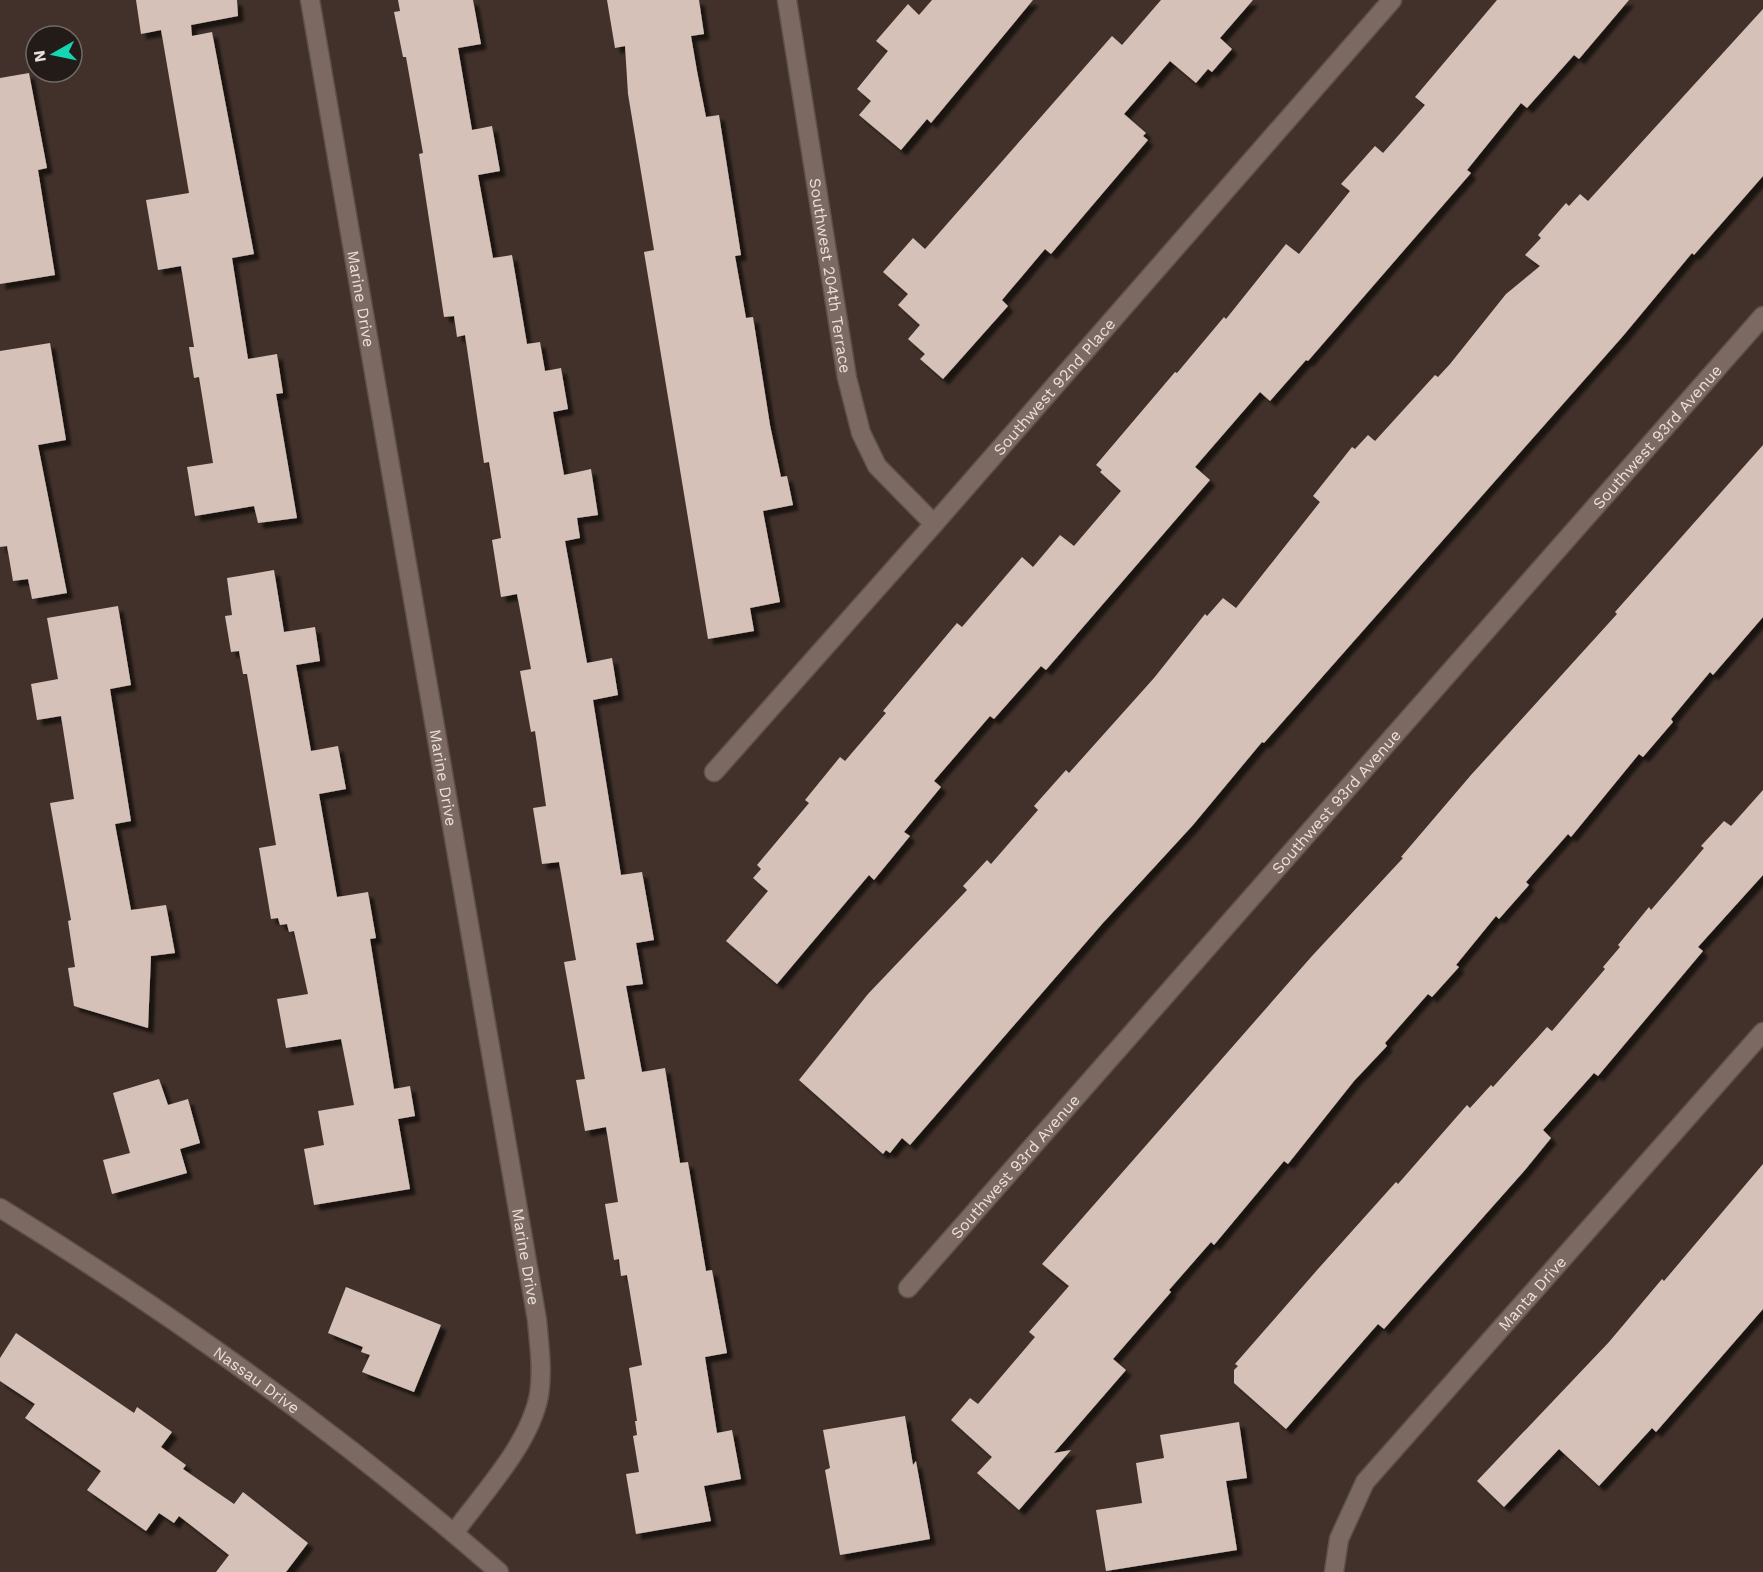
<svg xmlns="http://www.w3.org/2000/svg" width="1763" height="1572" viewBox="0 0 1763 1572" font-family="'Work Sans',sans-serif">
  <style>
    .building { fill: #d5c1b8; filter: url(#shadow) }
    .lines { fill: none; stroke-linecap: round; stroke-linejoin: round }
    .minor-casing { stroke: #5d504b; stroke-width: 21 }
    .minor { stroke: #7c6962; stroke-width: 18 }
    .labels { text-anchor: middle; stroke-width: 6; stroke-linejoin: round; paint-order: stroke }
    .street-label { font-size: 16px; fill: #e9dfdb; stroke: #221b18 }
  </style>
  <defs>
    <filter id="shadow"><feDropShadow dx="5.5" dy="5.5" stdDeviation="1.5" flood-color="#0009"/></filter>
  </defs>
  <rect width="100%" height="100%" fill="#41312a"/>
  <!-- building -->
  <g class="building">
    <path d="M136 0H237L238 16 191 25 192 36 212 32 254 254 232 258 248 359 277 354 283 393 276 394 297 518 258 523 254 506 195 516 187 467 213 463 199 377 194 378 189 347H194L181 266 158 270 146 200 189 193 161 30 141 34Z"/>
    <path d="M398 0H473L481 44 458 48 472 130 492 126 500 171 478 175 493 258 512 255 527 344 540 342 545 371 561 368 568 409 553 412 564 475 591 469 598 515 577 518 580 538 565 541 587 663 612 658 618 695 593 700 621 875 642 872 654 940 636 943 643 984 626 986 642 1072 665 1068 680 1163 688 1162 706 1271 712 1270 727 1353 705 1357 717 1433 732 1430 741 1479 704 1486 711 1521 636 1534 626 1474 639 1472 633 1436 637 1435 635 1421H637L629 1368 642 1365 627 1275 621 1276 619 1259 614 1260 605 1204 618 1202 606 1127 585 1131 576 1080 585 1079 564 962 576 960 559 862 542 864 533 808 546 806 535 731 531 732 520 671 531 669 517 594 501 597 492 540 501 538 489 462 484 463 465 335 457 337 454 316 444 317 419 154 423 153 406 57H403L394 12 400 11Z"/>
    <path d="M607 0H699L704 34 691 36 697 71 706 117 719 115 741 255 735 256 746 318 753 317 770 425 781 477 787 476 793 505 763 511 780 602 750 608 754 631 708 639 644 252 654 250 628 94 625 46 615 48Z"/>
    <path d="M932 0H1033L931 123 927 119 901 150 859 115 871 101 857 89 888 51 876 41 908 4 919 15Z"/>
    <path d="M1161 0H1253L1220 38 1232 49 1212 72 1208 69 1196 83 1170 61 1124 114 1146 133 1143 136 1148 140 1051 254 1045 249 1002 300 1008 306 943 379 920 359 925 354 908 339 920 325 898 305 908 294 883 272 913 238 925 249 1112 36 1122 45Z"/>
    <path d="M1497 0H1629L1579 59 1574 55 1527 108 1521 103 1467 170 1471 173 1308 361 1306 360 1270 401 1260 392 1195 467 1210 480 1046 670 1041 666 994 719 990 716 934 781 941 787 904 832 910 836 874 880 869 875 777 984 726 941 768 891 753 878 761 869 757 865 809 803 805 800 840 757 845 761 886 713 883 711 957 623 962 627 1022 557 1033 567 1060 535 1074 546 1121 491 1100 472 1102 470 1096 465 1175 372 1177 373 1224 317 1226 319 1286 244 1299 254 1350 191 1341 184 1375 146 1383 153 1425 105 1415 97Z"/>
    <path d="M1763 9V176L1694 255 1692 253 1623 336 1264 743 1262 742 1193 825 1102 924 910 1145 902 1138 890 1153 886 1150 883 1154 799 1080 868 994 967 890 963 886 987 860 991 864 1038 810 1034 806 1066 770 1069 773 1154 678 1205 614 1207 616 1223 598 1236 608 1320 502 1313 496 1352 447 1355 449 1368 435 1375 441 1435 375 1438 377 1450 364 1506 294 1540 266 1525 255 1541 238 1538 235 1566 203 1569 206 1580 194 1588 201Z"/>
    <path d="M29 73 47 168 38 170 55 275 0 284V78Z"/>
    <path d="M50 343 66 440 38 445 67 593 32 599 28 579 13 581 7 546 0 547V351Z"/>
    <path d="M1763 445V617L1713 675 1710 672 1671 719 1673 722 1643 757 1639 754 1571 837 1568 834 1526 882 1529 885 1499 919 1496 916 1456 965 1459 967 1432 997 1428 994 1385 1043 1387 1046 1354 1081 1288 1164 1284 1161 1214 1245 1211 1242 1169 1290 1171 1292 1113 1359 1126 1370 1054 1453 1071 1450 1019 1510 977 1473 992 1457 951 1420 970 1398 978 1404 1035 1337 1029 1332 1069 1286 1042 1264 1312 956 1403 858 1401 857 1471 775 1617 614 1615 612Z"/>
    <path d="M274 570 284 632 315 627 320 661 296 665 311 751 338 746 346 789 319 794 337 897 368 892 376 938 370 939 394 1089 410 1086 415 1116 398 1119 410 1189 314 1205 304 1149 324 1145 318 1111 354 1105 341 1039 286 1048 277 999 308 994 294 931 289 932 287 924 280 925 278 918 271 919 259 848 276 845 247 674H243L239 651 231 652 225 616 232 615 227 578Z"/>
    <path d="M118 606 131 685 110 689 131 821 115 824 131 910 166 905 175 953 151 956 148 1028 74 1006 68 968 75 967 68 921 71 920 50 803 74 799 61 716 37 720 31 684 58 679 47 618Z"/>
    <path d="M1763 790V875L1698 947 1703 951 1598 1076 1594 1073 1543 1130 1551 1138 1525 1170 1384 1329 1378 1324 1286 1429 1234 1383V1370L1238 1366 1235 1364 1318 1269 1396 1182 1398 1184 1467 1105 1470 1108 1491 1085 1493 1087 1547 1027 1552 1031 1605 969 1603 967 1620 947 1618 945 1649 907 1651 910 1682 874 1704 848 1701 846 1724 821 1731 826Z"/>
    <path d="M159 1079 168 1105 188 1099 200 1143 180 1149 187 1173 112 1194 103 1160 130 1153 113 1093Z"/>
    <path d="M1763 1164V1309L1656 1432 1652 1428 1599 1486 1559 1449 1504 1507 1477 1481 1609 1342 1662 1279 1664 1281Z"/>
    <path d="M346 1287 441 1325 414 1392 362 1372 370 1355 361 1352 363 1347 328 1333Z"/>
    <path d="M16 1333 134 1413 137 1407 172 1432 161 1447 186 1465 183 1469 234 1504 243 1492 308 1543 286 1572H216L229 1555 179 1516 174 1523 159 1513 146 1531 87 1490 101 1471 25 1418 35 1404 0 1381V1358Z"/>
    <path d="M905 1416 913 1465 916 1461 930 1539 840 1555 825 1470 830 1468 823 1430Z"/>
    <path d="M1239 1422 1247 1478 1226 1481 1237 1550 1106 1571 1096 1510 1142 1503 1136 1463 1164 1458 1160 1435Z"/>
  </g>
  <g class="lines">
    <!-- minor casing -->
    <g class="minor-casing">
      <g id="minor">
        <path id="s1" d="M310 0 537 1320C539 1344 543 1370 539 1395 530 1444 483 1493 454 1533"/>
        <path id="s2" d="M787 0 847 378 861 433 877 466 934 524"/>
        <path id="s3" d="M714 772 934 524 1392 0"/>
        <path id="s4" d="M0 1208C176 1316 343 1436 499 1572"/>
        <path id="s5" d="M908 1288 1763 316"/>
        <path id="s6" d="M1334 1572 1339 1539 1365 1482 1763 1032"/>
      </g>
    </g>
    <!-- minor -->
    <use href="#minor" class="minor"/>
  </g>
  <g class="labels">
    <!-- street labels -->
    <g class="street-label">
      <text dy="6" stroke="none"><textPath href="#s2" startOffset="279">Southwest 204th Terrace</textPath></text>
      <text dy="6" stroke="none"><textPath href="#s1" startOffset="303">Marine Drive</textPath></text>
      <text dy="6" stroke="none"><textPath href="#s3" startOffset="514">Southwest 92nd Place</textPath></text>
      <text dy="6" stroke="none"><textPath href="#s5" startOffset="1134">Southwest 93rd Avenue</textPath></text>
      <text dy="6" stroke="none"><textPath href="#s1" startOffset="789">Marine Drive</textPath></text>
      <text dy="6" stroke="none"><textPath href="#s5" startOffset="648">Southwest 93rd Avenue</textPath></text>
      <text dy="6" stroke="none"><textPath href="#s5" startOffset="162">Southwest 93rd Avenue</textPath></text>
      <text dy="6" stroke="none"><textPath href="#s1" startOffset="1275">Marine Drive</textPath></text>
      <text dy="6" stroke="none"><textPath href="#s6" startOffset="348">Manta Drive</textPath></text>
      <text dy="6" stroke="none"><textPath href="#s4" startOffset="309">Nassau Drive</textPath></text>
    </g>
  </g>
  <!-- north arrow -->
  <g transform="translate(54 54) rotate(261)"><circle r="28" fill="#221b18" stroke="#726966" stroke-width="1.5"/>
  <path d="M0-4.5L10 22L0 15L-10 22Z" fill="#17d5b2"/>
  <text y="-9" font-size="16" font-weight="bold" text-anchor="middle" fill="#e9dfdb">N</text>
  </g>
</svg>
